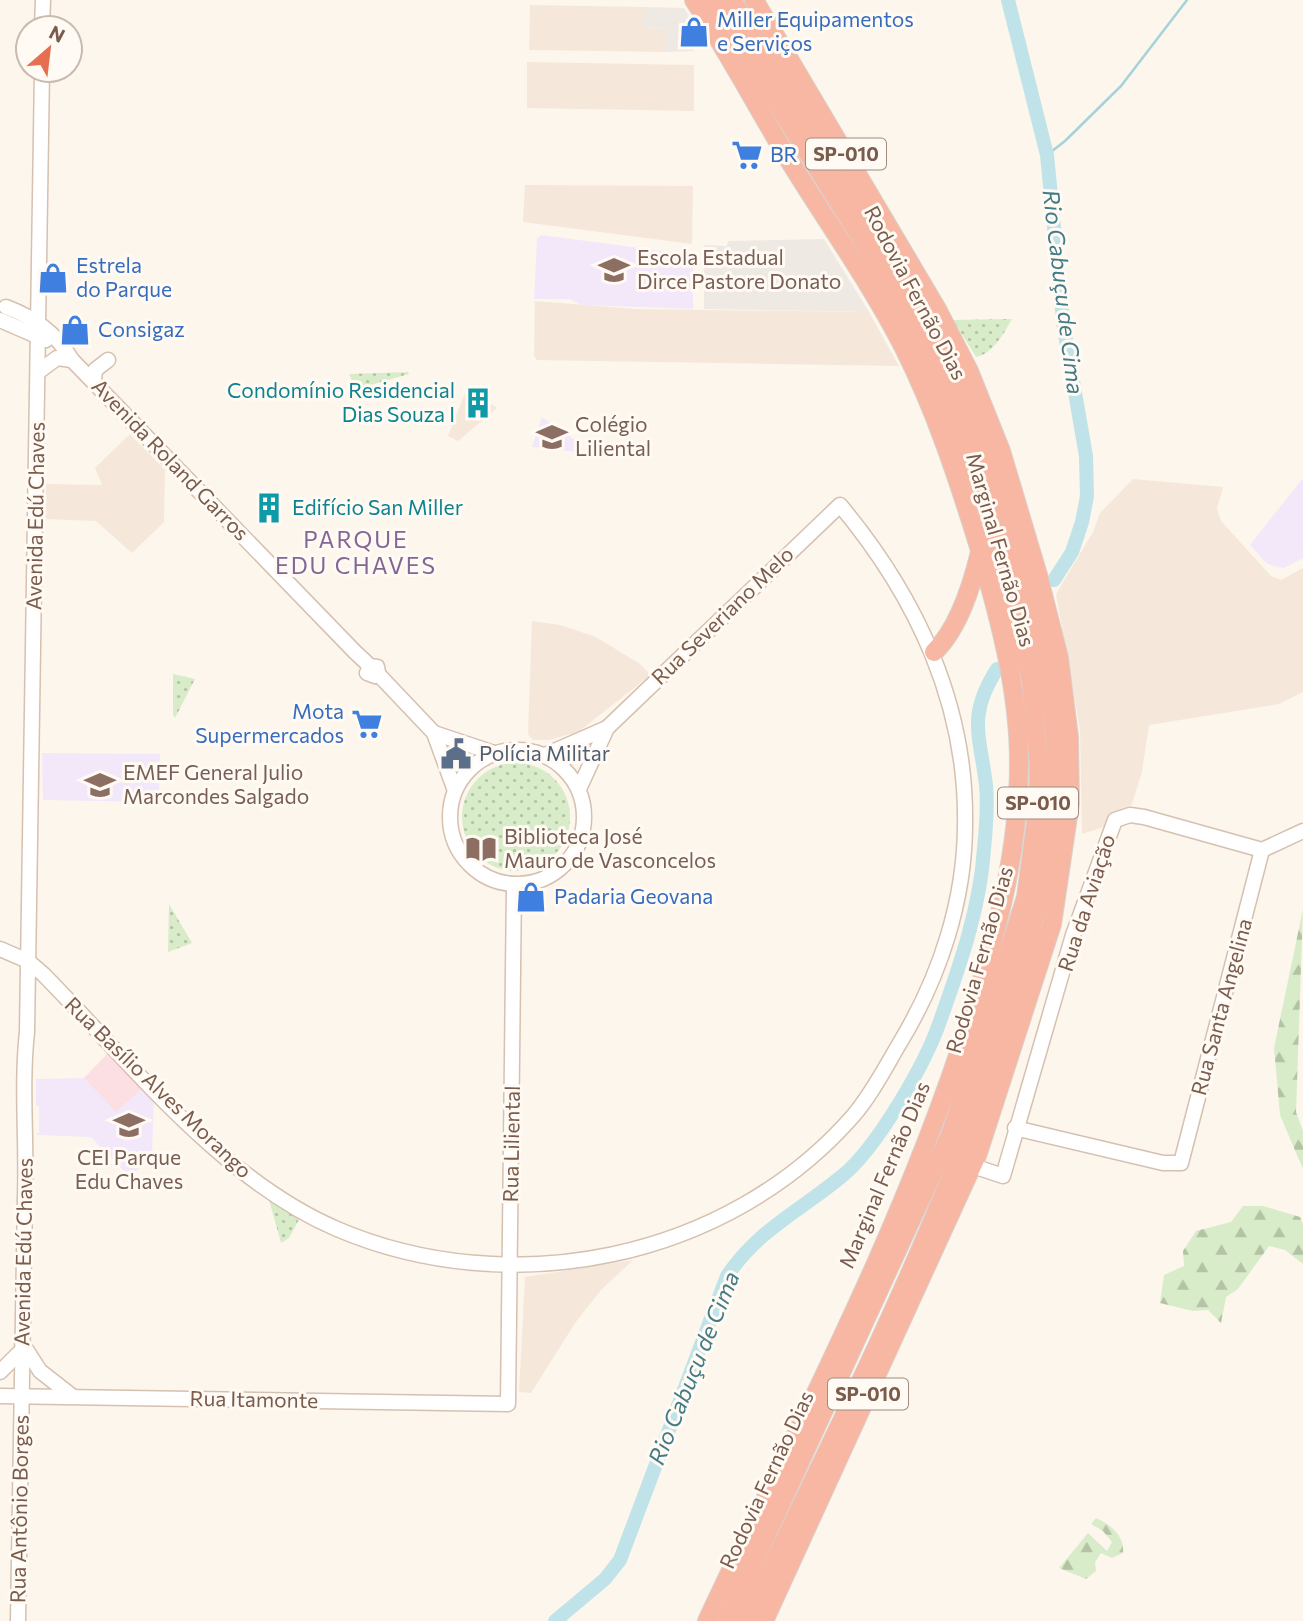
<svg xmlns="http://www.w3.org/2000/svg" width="1303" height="1621" viewBox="0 0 1303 1621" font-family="Commissioner,sans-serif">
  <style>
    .residential { fill: #f5e8da }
    .industrial { fill: #efe9e4 }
    .education { fill: #f3e8fa }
    .medical { fill: #fbdfe3 }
    .forest { fill: url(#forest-firs) }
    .park { fill: url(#park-dots) }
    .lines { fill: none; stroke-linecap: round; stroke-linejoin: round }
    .stream { stroke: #a5d3da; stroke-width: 2.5 }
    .river { stroke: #bfe3e8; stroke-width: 14 }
    .secondary-casing { stroke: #d6c0b0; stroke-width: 17 }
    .highway-casing { stroke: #dad1cd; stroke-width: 20 }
    .secondary { stroke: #fff; stroke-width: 14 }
    .highway { stroke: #f7b7a3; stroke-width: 18 }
    .labels { text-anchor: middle; stroke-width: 6; stroke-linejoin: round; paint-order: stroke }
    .shield { fill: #fffaf3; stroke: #a28b7f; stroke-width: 2 }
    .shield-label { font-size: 19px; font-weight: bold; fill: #7a5c4d }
    .shop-label { font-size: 21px; fill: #366cbe; stroke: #fffaf3; text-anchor: start }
    .education-label { font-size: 21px; fill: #785e54; stroke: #fffaf3; text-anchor: start }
    .street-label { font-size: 21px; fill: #7a5c4d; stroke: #fffaf3 }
    .culture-label { font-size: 21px; fill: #0d838f; stroke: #fffaf3; text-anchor: end }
    .service-label { font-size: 21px; fill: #4e5e75; stroke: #fffaf3; text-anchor: start }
    .water-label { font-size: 23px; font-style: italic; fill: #437c86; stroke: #fffaf3 }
    .neighbourhood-label { font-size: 23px; letter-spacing: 2px; fill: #846695; stroke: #fffaf3 }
  </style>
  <defs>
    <pattern id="forest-firs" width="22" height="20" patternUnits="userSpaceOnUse" patternTransform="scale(1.75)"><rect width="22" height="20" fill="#d8ecc9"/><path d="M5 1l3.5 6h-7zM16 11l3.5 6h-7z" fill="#b4c2a5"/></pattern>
    <pattern id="park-dots" width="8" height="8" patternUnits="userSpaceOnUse" patternTransform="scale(1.75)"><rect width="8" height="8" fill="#d8ecc9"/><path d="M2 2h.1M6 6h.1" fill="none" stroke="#b4c2a5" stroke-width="1.8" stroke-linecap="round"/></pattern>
  </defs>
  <rect width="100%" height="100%" fill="#fdf6ec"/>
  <!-- residential -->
  <g class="residential">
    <path d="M530 5 644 7V28L665 29V52L529 50Z"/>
    <path d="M527 62 694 65V111L527 108Z"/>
    <path d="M525 185 693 186 692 244 523 222Z"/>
    <path d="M535 301 636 309 869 312 899 366 537 360 534 356Z"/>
    <path d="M467 388 497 408 458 441 448 436Z"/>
    <path d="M130 434 165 470 164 522 132 553 96 521 45 519 46 484 102 485 95 468Z"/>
    <path d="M1133 479 1223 487 1217 509 1221 521 1271 576 1281 580 1303 568V692L1279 704 1149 725 1142 772 1132 804 1110 825 1082 834 1080 730 1056 594 1093 532 1100 513Z"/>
    <path d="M532 621 560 625 596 637 640 664 648 672V677L578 732 549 740H533L528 734Z"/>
    <path d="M633 1260 601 1290 575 1323 531 1393 519 1392 525 1277Z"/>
  </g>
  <!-- industrial -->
  <g class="industrial">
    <path d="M644 7 684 8 694 23V51L665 52V29L644 28Z"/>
    <path d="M824 239 869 312 704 309V245L727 246 728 241Z"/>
  </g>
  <!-- education -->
  <g class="education">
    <path d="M541 235 693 255V309L581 305 570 299H534L537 239Z"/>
    <path d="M542 417 582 445 579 446 578 452 532 447Z"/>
    <path d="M1303 478V558L1284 568 1277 567 1266 563 1250 545Z"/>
    <path d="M42 753 160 754 159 798 156 802 43 800Z"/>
    <path d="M84 1078 116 1112 143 1088 154 1099 152 1155 130 1177 91 1137 36 1135 39 1133V1106H36V1079Z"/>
  </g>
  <!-- medical -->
  <path class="medical" d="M109 1052 143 1088 116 1112 84 1078Z"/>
  <!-- forest -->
  <g class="forest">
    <path d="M1303 909 1296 1112 1303 1131V1169L1280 1115 1274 1048Z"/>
    <path d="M1243 1206H1263L1300 1217 1303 1224V1264L1285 1250 1269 1246 1238 1289 1226 1297 1221 1323 1208 1310 1193 1311 1160 1303 1164 1275 1184 1266 1183 1251 1196 1231 1231 1222Z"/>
    <path d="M1096 1518C1110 1524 1125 1536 1123 1553L1112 1558 1101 1553 1095 1562 1096 1571 1086 1579 1059 1568 1088 1533 1107 1551 1112 1542 1103 1531 1091 1524Z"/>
  </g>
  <!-- park -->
  <g class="park">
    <path d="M1012 319C1004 333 993 354 976 357L953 320Z"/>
    <path d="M408 372 409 374 356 389 349 374Z"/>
    <path d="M173 674 195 679 175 718 173 715Z"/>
    <circle cx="516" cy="817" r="54"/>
    <path d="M169 904 192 943 168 952Z"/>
    <path d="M268 1196 302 1214 289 1238 281 1243Z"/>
  </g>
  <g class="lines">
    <!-- stream -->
    <path class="stream" d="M1047 155 1065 141 1121 86 1187 0"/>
    <!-- river -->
    <g class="river">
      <path d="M1008 0 1047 155 1064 329 1086 456 1087 496 1082 522 1072 552 1054 580"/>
      <path d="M555 1621 605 1579 620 1560 727 1276C759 1229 800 1211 842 1176 876 1149 924 1066 939 1024 959 968 980 909 984 849 986 829 988 806 986 785 980 735 967 716 997 669"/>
    </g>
    <!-- secondary casing -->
    <g class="secondary-casing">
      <g id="secondary">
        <path d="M42 28 43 0"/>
        <path d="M6 307C35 318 56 333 72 360L355 652 370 666 377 667 378 672 375 676 367 673 370 666"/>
        <path d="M0 320 46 340"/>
        <path d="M38 372 57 358 72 360"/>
        <path d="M94 382 95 370 108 360"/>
        <path d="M378 674 434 733 454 788"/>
        <path d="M434 733 494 753"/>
        <circle cx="517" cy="817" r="67"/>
        <path d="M545 755 607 728"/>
        <path d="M0 949 28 961 43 974C130 1062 222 1180 337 1229 510 1303 727 1260 853 1116 872 1094 886 1066 901 1041 940 976 965 900 965 824 967 704 916 596 840 505L607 728 579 789"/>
        <path d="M1015 1128 1163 1163H1181L1262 850"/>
        <path d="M973 1166 1003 1176 1073 935 1115 820 1130 815 1144 817 1262 850 1303 831"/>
        <path d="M22 1343 40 1371 72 1396"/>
        <path d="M0 1372 22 1350"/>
        <path d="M0 1396 508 1404 514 885"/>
        <path d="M18 1621C21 1479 22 1338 25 1196 27 1141 21 1086 27 1032L42 70"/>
      </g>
    </g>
    <!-- highway casing -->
    <g class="highway-casing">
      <g id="highway">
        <path d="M694 0C728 52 757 107 789 160 827 222 871 283 904 348 936 412 958 479 979 547 999 617 1019 689 1019 763 1019 854 996 936 969 1022 903 1230 799 1424 707 1621"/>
        <path d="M712 0 861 238 921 343 949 405 985 504 1031 680 1039 766 1038 807 1026 897 951 1133 727 1621"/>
        <path d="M732 0 928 321C962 387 985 458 1007 528 1030 604 1057 692 1056 772 1054 867 1026 953 996 1042 981 1086 969 1131 952 1174 891 1326 816 1473 746 1621"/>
        <path d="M754 0 937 309 969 371 1001 451 1038 575 1059 658 1069 737 1070 803 1052 924 978 1153 764 1621"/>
        <path d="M934 652C959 628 972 585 980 552"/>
      </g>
    </g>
    <!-- secondary -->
    <use href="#secondary" class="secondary"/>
    <!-- highway -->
    <use href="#highway" class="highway"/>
  </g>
  <!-- icons -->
  <defs>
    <g id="shop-bare" transform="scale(2.415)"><path d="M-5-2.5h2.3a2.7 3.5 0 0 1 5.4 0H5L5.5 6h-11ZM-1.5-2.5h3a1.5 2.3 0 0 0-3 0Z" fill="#3f7fe0" stroke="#fffaf3" stroke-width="2.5" paint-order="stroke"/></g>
    <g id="supermarket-bare" transform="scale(2.415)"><path d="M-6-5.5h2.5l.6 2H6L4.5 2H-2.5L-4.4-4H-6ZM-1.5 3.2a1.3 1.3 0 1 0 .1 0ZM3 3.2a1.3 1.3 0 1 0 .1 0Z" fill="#3f7fe0" stroke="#fffaf3" stroke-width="2.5" paint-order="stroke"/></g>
    <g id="school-bare" transform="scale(2.415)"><path d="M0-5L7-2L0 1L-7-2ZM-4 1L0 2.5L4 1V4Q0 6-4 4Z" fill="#8d6e63" stroke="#fffaf3" stroke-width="2.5" paint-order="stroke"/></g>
    <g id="building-bare" transform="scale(2.415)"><path d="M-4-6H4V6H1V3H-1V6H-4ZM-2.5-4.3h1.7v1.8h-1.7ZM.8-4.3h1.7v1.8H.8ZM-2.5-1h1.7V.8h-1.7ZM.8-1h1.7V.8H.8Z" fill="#0f9aa8" stroke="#fffaf3" stroke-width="2.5" paint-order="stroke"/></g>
    <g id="civic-bare" transform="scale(2.415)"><path d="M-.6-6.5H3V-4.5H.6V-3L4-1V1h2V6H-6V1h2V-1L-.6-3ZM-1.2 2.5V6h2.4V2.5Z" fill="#5c6f8a" stroke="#fffaf3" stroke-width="2.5" paint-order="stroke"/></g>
    <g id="library-bare" transform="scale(2.415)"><path d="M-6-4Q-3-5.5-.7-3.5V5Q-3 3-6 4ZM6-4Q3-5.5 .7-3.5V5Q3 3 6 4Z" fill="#8d6e63" stroke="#fffaf3" stroke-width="2.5" paint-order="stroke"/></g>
  </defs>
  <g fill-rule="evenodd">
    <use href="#shop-bare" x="694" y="32"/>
    <use href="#supermarket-bare" x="747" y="155"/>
    <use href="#school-bare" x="614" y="270"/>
    <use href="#shop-bare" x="53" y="278"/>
    <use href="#shop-bare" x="75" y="330"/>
    <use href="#building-bare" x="478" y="403"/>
    <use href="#school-bare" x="552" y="437"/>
    <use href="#building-bare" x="269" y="508"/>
    <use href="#supermarket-bare" x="367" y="724"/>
    <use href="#civic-bare" x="456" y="754"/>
    <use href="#school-bare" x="100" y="785"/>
    <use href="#library-bare" x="481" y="849"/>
    <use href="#shop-bare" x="531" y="897"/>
    <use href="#school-bare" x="129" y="1125"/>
  </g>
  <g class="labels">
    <!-- shield labels -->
    <g class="shield">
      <rect x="806" y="138.5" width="80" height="31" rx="5"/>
      <rect x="998" y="787.5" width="80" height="31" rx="5"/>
      <rect x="828" y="1378.5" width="80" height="31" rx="5"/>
    </g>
    <g class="shield-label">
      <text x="846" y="161">SP-010</text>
      <text x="1038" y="810">SP-010</text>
      <text x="868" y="1401">SP-010</text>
    </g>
    <!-- shop labels -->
    <g class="shop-label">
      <text x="717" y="27">Miller Equipamentos<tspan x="717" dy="24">e Serviços</tspan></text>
      <text x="770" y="162">BR</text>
      <text x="76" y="273">Estrela<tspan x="76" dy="24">do Parque</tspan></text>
      <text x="98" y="337">Consigaz</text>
      <text x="344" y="719" text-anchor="end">Mota<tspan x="344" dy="24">Supermercados</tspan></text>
      <text x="554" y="904">Padaria Geovana</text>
    </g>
    <!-- education labels -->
    <g class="education-label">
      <text x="637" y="265">Escola Estadual<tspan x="637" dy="24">Dirce Pastore Donato</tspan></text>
      <text x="575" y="432">Colégio<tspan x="575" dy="24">Liliental</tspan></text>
      <text x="123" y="780">EMEF General Julio<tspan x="123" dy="24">Marcondes Salgado</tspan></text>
      <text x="504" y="844">Biblioteca José<tspan x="504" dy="24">Mauro de Vasconcelos</tspan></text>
      <text x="129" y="1165" text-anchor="middle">CEI Parque<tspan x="129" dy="24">Edu Chaves</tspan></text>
    </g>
    <!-- street labels -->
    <g class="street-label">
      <text transform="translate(915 293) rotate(62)" y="7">Rodovia Fernão Dias</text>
      <text transform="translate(170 460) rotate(46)" y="7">Avenida Roland Garros</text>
      <text transform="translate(36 516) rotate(-89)" y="7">Avenida Edú Chaves</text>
      <text transform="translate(1000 550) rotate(74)" y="7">Marginal Fernão Dias</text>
      <text transform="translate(723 616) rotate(-44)" y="7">Rua Severiano Melo</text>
      <text transform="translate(1087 903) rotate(-72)" y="7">Rua da Aviação</text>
      <text transform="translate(980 960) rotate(-74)" y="7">Rodovia Fernão Dias</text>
      <text transform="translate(1222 1007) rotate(-75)" y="7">Rua Santa Angelina</text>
      <text transform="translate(158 1088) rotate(44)" y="7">Rua Basílio Alves Morango</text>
      <text transform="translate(512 1144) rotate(-89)" y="7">Rua Liliental</text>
      <text transform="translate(885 1175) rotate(-67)" y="7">Marginal Fernão Dias</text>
      <text transform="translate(24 1252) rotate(-89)" y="7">Avenida Edú Chaves</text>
      <text transform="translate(254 1400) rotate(1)" y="7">Rua Itamonte</text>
      <text transform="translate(767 1480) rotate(-65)" y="7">Rodovia Fernão Dias</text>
      <text transform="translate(20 1509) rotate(-89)" y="7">Rua Antônio Borges</text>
    </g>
    <!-- culture labels -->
    <g class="culture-label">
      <text x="455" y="398">Condomínio Residencial<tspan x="455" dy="24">Dias Souza I</tspan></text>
      <text x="292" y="515" text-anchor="start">Edifício San Miller</text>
    </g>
    <!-- service labels -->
    <g class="service-label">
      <text x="479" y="761">Polícia Militar</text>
    </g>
    <!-- water labels -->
    <g class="water-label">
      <text transform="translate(1063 292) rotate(83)" y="8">Rio Cabuçu de Cima</text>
      <text transform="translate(694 1368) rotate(-68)" y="8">Rio Cabuçu de Cima</text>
    </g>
    <!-- neighbourhood labels -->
    <g class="neighbourhood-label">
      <text x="356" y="548">PARQUE<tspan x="356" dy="26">EDU CHAVES</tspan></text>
    </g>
  </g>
  <!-- north arrow -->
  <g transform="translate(49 49) rotate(28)"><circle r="33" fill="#fffaf3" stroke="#cabbb1" stroke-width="2"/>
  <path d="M0-5L12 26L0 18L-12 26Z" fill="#e76f51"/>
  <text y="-10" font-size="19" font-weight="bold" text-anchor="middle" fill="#7a5c4d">N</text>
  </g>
</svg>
